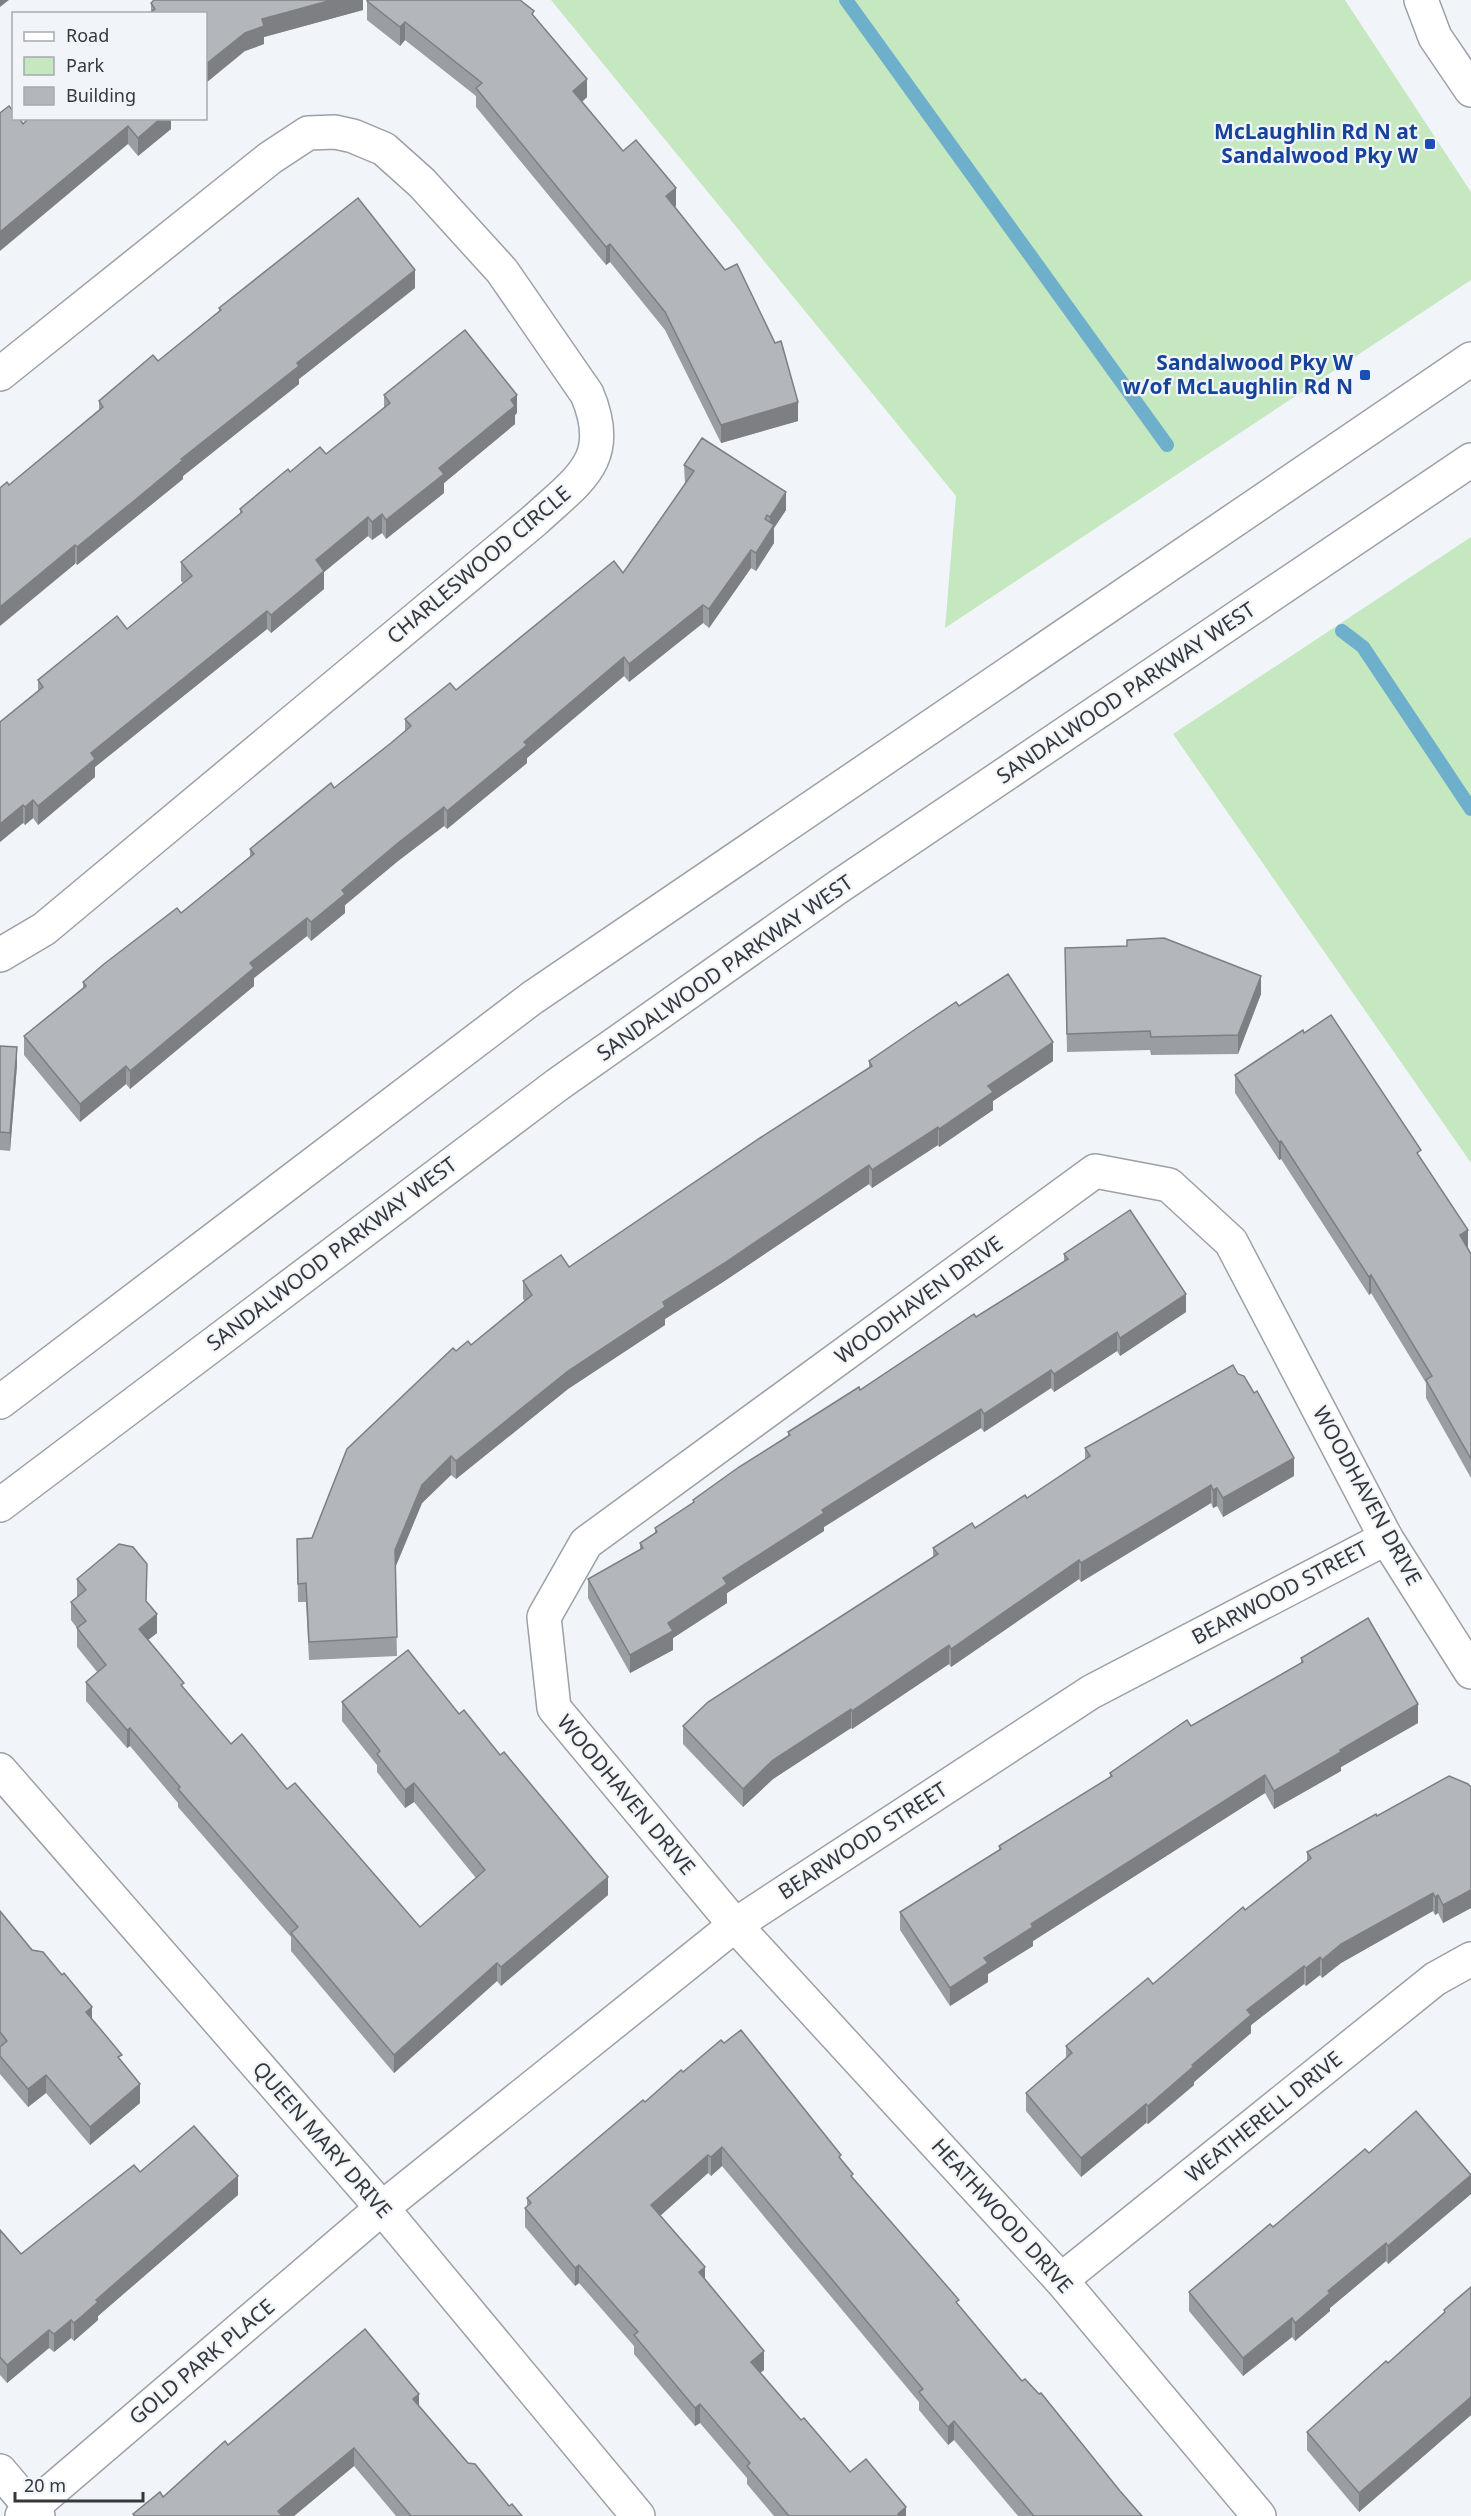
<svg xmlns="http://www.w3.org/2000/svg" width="1471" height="2516" viewBox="0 0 1471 2516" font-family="'Noto Sans',sans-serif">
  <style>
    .green { fill: #c5e8c0 }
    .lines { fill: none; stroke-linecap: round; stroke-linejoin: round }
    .stream { stroke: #6eafcc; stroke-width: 14 }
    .street-casing { stroke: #9da0a5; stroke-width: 36 }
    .secondary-casing { stroke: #9da0a5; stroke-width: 36 }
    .street { stroke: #fff; stroke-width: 33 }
    .secondary { stroke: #fff; stroke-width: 33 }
    .wall { fill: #9a9da1 }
    .shaded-wall { fill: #7d7f83 }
    .building { fill: #b3b6bb; stroke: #7d7f83; stroke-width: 1.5 }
    .transit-dot { fill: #1a4fb4; stroke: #f1f5fa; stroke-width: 2 }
    .labels { text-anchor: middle; stroke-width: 4.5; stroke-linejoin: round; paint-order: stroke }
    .transit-label { font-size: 21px; font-weight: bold; fill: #164399; stroke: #f1f5fa; text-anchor: end }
    .street-label { font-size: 21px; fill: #363739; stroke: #f1f5fa }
  </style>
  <rect width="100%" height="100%" fill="#f1f5fa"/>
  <!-- green -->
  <g class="green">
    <path d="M551 0H1345L1471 192V280L945 628 956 496Z"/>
    <path d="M1471 537V1163L1173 734Z"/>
  </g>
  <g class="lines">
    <!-- stream -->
    <g class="stream">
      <path d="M846 0 1167 445"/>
      <path d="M1342 631 1363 647 1471 809"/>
    </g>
    <!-- street casing -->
    <g class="street-casing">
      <g id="street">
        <path d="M0 374 270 158 308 133 335 132 353 136 384 149 422 183 502 271 587 394C615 460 579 479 535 520L44 929 0 955"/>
        <path d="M1061 2280 1435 1979 1471 1959"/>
        <path d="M0 2471 38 2516"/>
        <path d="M22 2516 382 2208 735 1925 1091 1692 1386 1538"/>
        <path d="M1259 2516 1061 2280 735 1925 554 1708 544 1617 586 1543 1095 1171 1169 1185 1231 1242 1386 1538 1471 1672"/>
      </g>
    </g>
    <!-- secondary casing -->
    <g class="secondary-casing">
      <g id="secondary">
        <path d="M1421 0 1435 37 1471 90"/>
        <path d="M0 1402 532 998 1471 359"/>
        <path d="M0 1505 557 1085 838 887 1471 460"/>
        <path d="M0 1770 382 2208 638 2516"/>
      </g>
    </g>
    <!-- street -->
    <use href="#street" class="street"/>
    <!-- secondary -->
    <use href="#secondary" class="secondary"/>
  </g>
  <!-- wall -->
  <g class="wall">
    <path d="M363 0V10L264 37V44L245 51 151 12V3Z"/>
    <path d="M367 1 534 16 587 97 582 102 623 151 676 206 674 207 798 421 721 443 665 330 610 262 606 265 476 107V96L405 40 400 46 367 20Z"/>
    <path d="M171 118V129L138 156 128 144 23 124Z"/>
    <path d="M415 288 299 379V384L183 476V479L77 565 9 485 99 410V401L158 361 219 311V308Z"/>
    <path d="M384 395 517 413 515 415V424L444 483V493L386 539 382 533 372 540 368 536 324 572V589L271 633 267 629 95 767V777L38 825 33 818 25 825 23 823 0 842 38 691V680L127 629 183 583 181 581V562L240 514V509L290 472 326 454 384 408Z"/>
    <path d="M684 465 786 510 774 528V543L756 571 751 568 709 628 703 623 629 682 624 676 527 758V763L447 829 444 826 398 861 345 905V913L311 941 307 936 254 978V986L130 1089 126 1084 80 1122 24 1055V1036L83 988V982L181 913 250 856V849L334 788 391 743 405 731V719L456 690 623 573 685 484Z"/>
    <path d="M1065 948 1261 994 1238 1054 1151 1055 1150 1050 1067 1052Z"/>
    <path d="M959 1006 1053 1061 993 1101V1110L939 1147 938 1145 872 1188 869 1184 723 1282 665 1319V1325L568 1389 456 1479 451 1475 422 1503 395 1568 397 1656 309 1660 306 1602H298L297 1539 312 1538 456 1351 471 1345 525 1301 523 1299V1281L569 1267 869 1068V1061Z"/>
    <path d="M1304 1033 1421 1158 1471 1254V1478L1426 1398V1383L1371 1293 1369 1295 1281 1159 1279 1160 1235 1093V1075Z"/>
    <path d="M0 1046 17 1065 10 1151 0 1150Z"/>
    <path d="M1064 1254 1186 1312 1120 1356 1117 1351 1054 1392 1051 1388 984 1432 981 1428 824 1527V1531L727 1593V1603L673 1638V1650L630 1673 588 1598V1579L640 1550V1543L655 1534V1528L693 1503V1500L788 1436V1432L860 1390 1064 1261Z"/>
    <path d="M1085 1448 1294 1476 1223 1517 1217 1506 1213 1508 1211 1503 1081 1582 1079 1579 951 1667 949 1664 852 1729 851 1728 773 1779 743 1807 683 1744V1726L933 1557V1548L975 1528 1027 1498 1085 1460Z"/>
    <path d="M77 1579 146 1602 157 1633 148 1640 184 1688 231 1744 287 1789 420 1927 476 1878 414 1802 405 1808 377 1772V1765L342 1721V1702L459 1714 608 1895 501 1986 497 1981 394 2073 291 1951V1937L178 1807V1803L130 1746 127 1748 86 1701V1682L98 1673 77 1647V1628L71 1620V1602L77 1597Z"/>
    <path d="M1301 1658 1418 1723 1341 1767V1771L1274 1809 1265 1793 1033 1941V1946L988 1974V1982L950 2006 900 1930V1912L999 1850V1846L1110 1777V1773L1301 1663Z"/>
    <path d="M1471 1787V1908L1443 1923 1438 1913 1435 1915 1433 1911 1341 1963 1322 1978 1320 1975 1306 1986 1304 1984 1251 2025V2033L1194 2082V2085L1148 2124 1146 2123 1081 2177 1026 2111V2093L1066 2058V2046L1153 1984 1307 1861V1852L1377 1816Z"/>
    <path d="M0 1911 32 1950 92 2019 122 2062 140 2103 90 2145 46 2093 28 2107 0 2074Z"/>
    <path d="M683 2072 841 2160 853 2178 1022 2381 1142 2516H1018L954 2440 948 2445 919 2410V2402L722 2166 711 2176 708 2173 660 2216 705 2279 764 2370 760 2373 801 2420 850 2472 906 2516H774L747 2484V2478L700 2423 695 2426 634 2354V2346L579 2283 575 2286 525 2227V2208L527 2206V2198Z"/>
    <path d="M1369 2153 1471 2194 1388 2264 1386 2261 1330 2308V2311L1295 2341 1292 2337 1243 2376 1189 2311V2292Z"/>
    <path d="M140 2172 238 2195 98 2316V2320L74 2341 71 2338 54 2352 49 2348 7 2383 0 2375V2230L21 2254Z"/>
    <path d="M1471 2287V2415L1359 2512 1307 2450V2432L1388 2363 1444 2314V2310Z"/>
    <path d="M419 2406 468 2463 509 2506 522 2516H396L354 2466 294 2516H133V2514L163 2497 228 2445Z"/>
  </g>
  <!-- shaded-wall -->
  <g class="shaded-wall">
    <path d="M0 0H9L0 7Z"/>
    <path d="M332 0H363V10L264 37V44L245 51 206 83V64L262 19Z"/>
    <path d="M405 22V40L400 46V27Z"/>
    <path d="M587 79V97L573 109V91Z"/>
    <path d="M161 118H171V129L138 156V138Z"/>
    <path d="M128 126V144L0 251V232Z"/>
    <path d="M676 188V206L666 215V196Z"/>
    <path d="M610 244V262L606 265V247Z"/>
    <path d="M415 270V288L299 379V384L183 476V479L77 565V547L297 363Z"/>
    <path d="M517 395V413L515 415V424L444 483V493L386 539V520L439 468Z"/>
    <path d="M798 402V421L721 443V425Z"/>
    <path d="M786 492V510L774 528V543L756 571V553L770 532V517Z"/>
    <path d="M382 514V533L372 540V522Z"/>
    <path d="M368 517V536L324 572V589L271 633V615L316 560Z"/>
    <path d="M75 545V564L0 626V607Z"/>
    <path d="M751 550V568L709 628V609Z"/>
    <path d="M703 605V623L629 682V664Z"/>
    <path d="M267 611V629L95 767V777L38 825V806L91 753Z"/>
    <path d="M624 657V676L527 758V763L447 829V811L524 742Z"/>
    <path d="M33 800V818L25 825V807Z"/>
    <path d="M23 805V823L0 842V824Z"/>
    <path d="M444 807V826L398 861 345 905V913L311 941V922L342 890 398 843Z"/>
    <path d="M307 918V936L254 978V986L130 1089V1071L250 963Z"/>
    <path d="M1261 976V994L1238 1054V1035Z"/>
    <path d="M1053 1042V1061L993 1101V1110L939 1147V1129L988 1086Z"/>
    <path d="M17 1047V1065L10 1151V1133Z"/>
    <path d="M126 1066V1084L80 1122V1104Z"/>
    <path d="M938 1127V1145L872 1188V1170Z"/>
    <path d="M1281 1141V1159L1279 1160V1142Z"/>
    <path d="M869 1165V1184L723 1282 665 1319V1325L568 1389 456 1479V1461L568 1371 663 1302Z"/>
    <path d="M1468 1230V1248L1460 1235Z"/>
    <path d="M1371 1275V1293L1369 1295V1277Z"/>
    <path d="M1186 1294V1312L1120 1356V1338Z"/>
    <path d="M1117 1332V1351L1054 1392V1374Z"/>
    <path d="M1051 1370V1388L984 1432V1414Z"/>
    <path d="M981 1409V1428L824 1527V1531L727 1593V1603L673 1638V1650L630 1673V1655L723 1578 822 1510Z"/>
    <path d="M451 1456V1475L422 1503 395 1568V1550L422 1485Z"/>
    <path d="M1294 1458V1476L1223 1517V1498Z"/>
    <path d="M1211 1485V1503L1081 1582V1563Z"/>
    <path d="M1217 1488V1506L1213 1508V1490Z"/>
    <path d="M1079 1560V1579L951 1667V1649Z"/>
    <path d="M157 1614V1633L139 1647V1629Z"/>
    <path d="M949 1645V1664L852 1729V1711Z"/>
    <path d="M1418 1704V1723L1341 1767V1771L1274 1809V1791L1340 1750Z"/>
    <path d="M851 1709V1728L773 1779 743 1807V1789L773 1760Z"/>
    <path d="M130 1728V1746L127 1748V1730Z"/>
    <path d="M1265 1775V1793L1033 1941V1946L988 1974V1982L950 2006V1988L984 1958 1031 1924Z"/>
    <path d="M414 1783V1802L405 1808V1790Z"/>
    <path d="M608 1877V1895L501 1986V1967Z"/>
    <path d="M1471 1890V1908L1443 1923V1905Z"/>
    <path d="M1433 1893V1911L1341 1963 1322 1978V1960L1341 1944Z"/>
    <path d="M1438 1895V1913L1435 1915V1897Z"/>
    <path d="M1320 1957V1975L1306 1986V1968Z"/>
    <path d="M497 1963V1981L394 2073V2055Z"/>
    <path d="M1304 1966V1984L1251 2025V2033L1194 2082V2085L1148 2124V2106L1192 2065 1247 2010Z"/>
    <path d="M92 2007V2026L86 2012Z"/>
    <path d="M46 2075V2093L28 2107V2089Z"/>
    <path d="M140 2084V2103L90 2145V2127Z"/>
    <path d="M1146 2104V2123L1081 2177V2158Z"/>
    <path d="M722 2147V2166L711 2176V2157Z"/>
    <path d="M708 2155V2173L651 2224V2205Z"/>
    <path d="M1471 2175V2194L1388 2264V2246Z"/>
    <path d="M238 2176V2195L98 2316V2320L74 2341V2323L96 2300Z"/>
    <path d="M1386 2243V2261L1330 2308V2311L1295 2341V2323L1328 2291Z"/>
    <path d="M579 2265V2283L575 2286V2268Z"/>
    <path d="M705 2267V2286L699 2272Z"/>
    <path d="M1292 2318V2337L1243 2376V2358Z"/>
    <path d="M71 2320V2338L54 2352V2334Z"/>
    <path d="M49 2330V2348L7 2383V2365Z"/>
    <path d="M764 2351V2370L751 2380V2362Z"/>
    <path d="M419 2394V2412L413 2399Z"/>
    <path d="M1471 2397V2415L1359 2512V2493Z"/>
    <path d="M700 2404V2423L695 2426V2408Z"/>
    <path d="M954 2421V2440L948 2445V2427Z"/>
    <path d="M354 2448V2466L294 2516H278V2511Z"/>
    <path d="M906 2507V2516H898V2514Z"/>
  </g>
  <!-- building -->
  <g class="building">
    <path d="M154 0H332L262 19 264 26 245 33 206 64V14H149L155 9 151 3Z"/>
    <path d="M368 0H520L534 11 532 14 587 79 573 91 623 151 636 140 676 188 666 196 725 270 737 264 775 343 781 341 798 402 721 425 665 312 610 244 606 247 476 88 482 83 405 22 400 27 367 1Z"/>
    <path d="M9 106 14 112V118H19L23 124 29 118H161L138 138 128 126 0 232V113Z"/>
    <path d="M358 198 415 270 297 363 299 366 181 459 183 460 135 500 77 547 75 545 0 607V488L7 482 9 485 103 407 99 401 153 355 158 361 221 310 219 308Z"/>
    <path d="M465 330 517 395 511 400 515 406 439 468 444 474 386 520 382 514 372 522 368 517 316 560 324 571 271 615 267 611 91 753 95 759 38 806 33 800 25 807 23 805 0 824V722L43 687 38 680 117 616 127 629 192 576 181 562 242 512 240 509 288 469 290 472 320 447 326 454 390 403 384 395Z"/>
    <path d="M702 438 786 492 770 517 767 515 765 519 774 525 756 553 751 550 709 609 703 605 629 664 624 657 524 742 527 745 481 783 447 811 444 807 398 843 342 890 345 894 311 922 307 918 250 963 254 968 130 1071 126 1066 80 1104 24 1036 86 986 83 982 104 964 177 908 181 913 254 854 250 849 331 783 334 788 391 743 411 726 405 719 450 683 456 690 614 561 623 573 694 471 684 465Z"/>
    <path d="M1164 938 1261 976 1238 1035 1151 1037 1150 1031 1067 1034 1065 948 1127 946V940Z"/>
    <path d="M1008 974 1053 1042 988 1086 993 1092 939 1129 938 1127 872 1170 869 1165 723 1264 663 1302 665 1307 568 1371 456 1461 451 1456 422 1485 395 1550 397 1637 309 1642 306 1583 298 1584 297 1539 312 1538 347 1449 453 1348 456 1351 468 1341 471 1345 532 1295 523 1281 561 1255 569 1267 760 1138 872 1066 869 1061 917 1028 956 1002 959 1006Z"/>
    <path d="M1331 1015 1421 1150 1417 1153 1468 1230 1460 1235 1471 1254V1459L1426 1380 1432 1376 1371 1275 1369 1277 1281 1141 1279 1142 1235 1075 1303 1030 1304 1033Z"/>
    <path d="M0 1046 17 1047 10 1133 0 1132Z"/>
    <path d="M1130 1210 1186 1294 1120 1338 1117 1332 1054 1374 1051 1370 984 1414 981 1409 822 1510 824 1513 723 1578 727 1584 668 1623 673 1631 630 1655 588 1579 643 1548 640 1543 657 1532 655 1528 694 1502 693 1500 739 1467 790 1435 788 1432 859 1387 860 1390 974 1314 976 1317 1068 1259 1064 1254Z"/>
    <path d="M1233 1365 1238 1374 1244 1376 1254 1393 1257 1391 1294 1458 1223 1498 1217 1488 1213 1490 1211 1485 1081 1563 1079 1560 951 1649 949 1645 852 1711 851 1709 773 1760 743 1789 683 1726 708 1702 938 1554 933 1548 972 1523 975 1528 1025 1495 1027 1498 1090 1456 1085 1448Z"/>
    <path d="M119 1544 133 1547 147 1564 146 1601 157 1614 139 1629 184 1683 181 1685 231 1744 242 1734 287 1789 295 1783 420 1927 485 1870 414 1783 405 1790 377 1754 380 1751 342 1702 408 1650 459 1714 464 1710 500 1755 504 1752 608 1877 501 1967 497 1963 394 2055 291 1933 298 1927 178 1789 180 1787 130 1728 127 1730 86 1682 106 1665 77 1628 86 1621 71 1602 86 1590 77 1579Z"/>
    <path d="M1368 1618 1418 1704 1340 1750 1341 1752 1274 1791 1265 1775 1031 1924 1033 1927 984 1958 988 1963 950 1988 900 1912 1001 1849 999 1846 1112 1776 1110 1773 1187 1720 1191 1726 1303 1662 1301 1658Z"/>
    <path d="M1449 1776 1468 1784 1471 1787V1890L1443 1905 1438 1895 1435 1897 1433 1893 1341 1944 1322 1960 1320 1957 1306 1968 1304 1966 1247 2010 1251 2015 1192 2065 1194 2066 1148 2106 1146 2104 1081 2158 1026 2093 1072 2053 1066 2046 1148 1978 1153 1984 1243 1907 1245 1910 1311 1858 1307 1852 1376 1814 1377 1816Z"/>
    <path d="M0 1911 32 1950 43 1952 62 1975 64 1973 92 2007 86 2012 122 2055 118 2057 140 2084 90 2127 46 2075 28 2089 0 2056V2047L7 2041 0 2032Z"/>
    <path d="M741 2030 841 2155 839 2157 853 2174 851 2176 959 2300 956 2302 1022 2381 1025 2379 1039 2394 1041 2393 1120 2491 1142 2516H1034L954 2421 948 2427 919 2392 923 2389 722 2147 711 2157 708 2155 651 2205 705 2267 699 2272 764 2351 751 2362 801 2420 804 2418 850 2472 866 2459 906 2507 898 2514 899 2516H789L747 2466 750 2463 700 2404 695 2408 634 2335 638 2332 579 2265 575 2268 525 2208 531 2203 527 2198 643 2100 645 2102 681 2070 683 2072 721 2040 724 2043Z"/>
    <path d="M1416 2111 1471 2175 1388 2246 1386 2243 1328 2291 1330 2293 1295 2323 1292 2318 1243 2358 1189 2292 1270 2224 1273 2227 1365 2149 1369 2153Z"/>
    <path d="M194 2126 238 2176 96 2300 98 2302 74 2323 71 2320 54 2334 49 2330 7 2365 0 2357V2230L21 2254 134 2165 140 2172Z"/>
    <path d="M1471 2287V2397L1359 2493 1307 2432 1386 2361 1388 2363 1445 2312 1444 2310Z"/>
    <path d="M365 2329 419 2394 413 2399 468 2463 475 2464 509 2506 512 2504 522 2516H411L354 2448 278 2511 282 2516H135L133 2514 160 2492 163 2497 225 2441 228 2445Z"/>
  </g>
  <!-- markers -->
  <g class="transit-dot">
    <rect x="1424" y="138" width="12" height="12" rx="3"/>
    <rect x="1359" y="369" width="12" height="12" rx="3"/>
  </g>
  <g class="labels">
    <!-- transit labels -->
    <g class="transit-label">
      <text x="1418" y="139">McLaughlin Rd N at<tspan x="1418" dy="24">Sandalwood Pky W</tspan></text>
      <text x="1353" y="370">Sandalwood Pky W<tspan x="1353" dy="24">w/of McLaughlin Rd N</tspan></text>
    </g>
    <!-- street labels -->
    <g class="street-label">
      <text transform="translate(479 565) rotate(-40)" y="7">CHARLESWOOD CIRCLE</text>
      <text transform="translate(1126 693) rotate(-34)" y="7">SANDALWOOD PARKWAY WEST</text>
      <text transform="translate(725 968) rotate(-35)" y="7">SANDALWOOD PARKWAY WEST</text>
      <text transform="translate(332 1254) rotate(-37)" y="7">SANDALWOOD PARKWAY WEST</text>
      <text transform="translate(919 1300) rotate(-36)" y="7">WOODHAVEN DRIVE</text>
      <text transform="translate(1367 1496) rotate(61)" y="7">WOODHAVEN DRIVE</text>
      <text transform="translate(1280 1593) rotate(-28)" y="7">BEARWOOD STREET</text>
      <text transform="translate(626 1795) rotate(50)" y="7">WOODHAVEN DRIVE</text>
      <text transform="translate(863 1841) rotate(-33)" y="7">BEARWOOD STREET</text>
      <text transform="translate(1264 2117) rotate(-39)" y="7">WEATHERELL DRIVE</text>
      <text transform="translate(322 2140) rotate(49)" y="7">QUEEN MARY DRIVE</text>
      <text transform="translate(1002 2216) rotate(48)" y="7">HEATHWOOD DRIVE</text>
      <text transform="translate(202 2362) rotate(-40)" y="7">GOLD PARK PLACE</text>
    </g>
  </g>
  <!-- legend -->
  <rect x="12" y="12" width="195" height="108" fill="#f1f5fa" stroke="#a6a9ad" stroke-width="1.5"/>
  <rect x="24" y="32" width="30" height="9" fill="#ffffff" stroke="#a6a9ad" stroke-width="1.5"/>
  <text x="66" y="42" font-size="18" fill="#363739">Road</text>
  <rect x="24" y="57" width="30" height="18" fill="#c5e8c0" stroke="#a6a9ad" stroke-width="1.5"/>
  <text x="66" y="72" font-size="18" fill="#363739">Park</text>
  <rect x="24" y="87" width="30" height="18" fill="#b3b6bb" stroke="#a6a9ad" stroke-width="1.5"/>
  <text x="66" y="102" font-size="18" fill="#363739">Building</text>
  <!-- scale -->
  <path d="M15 2492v9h128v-9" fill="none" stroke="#363739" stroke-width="3"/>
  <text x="24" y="2492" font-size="18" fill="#363739" stroke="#f1f5fa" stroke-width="4.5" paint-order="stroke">20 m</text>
</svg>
